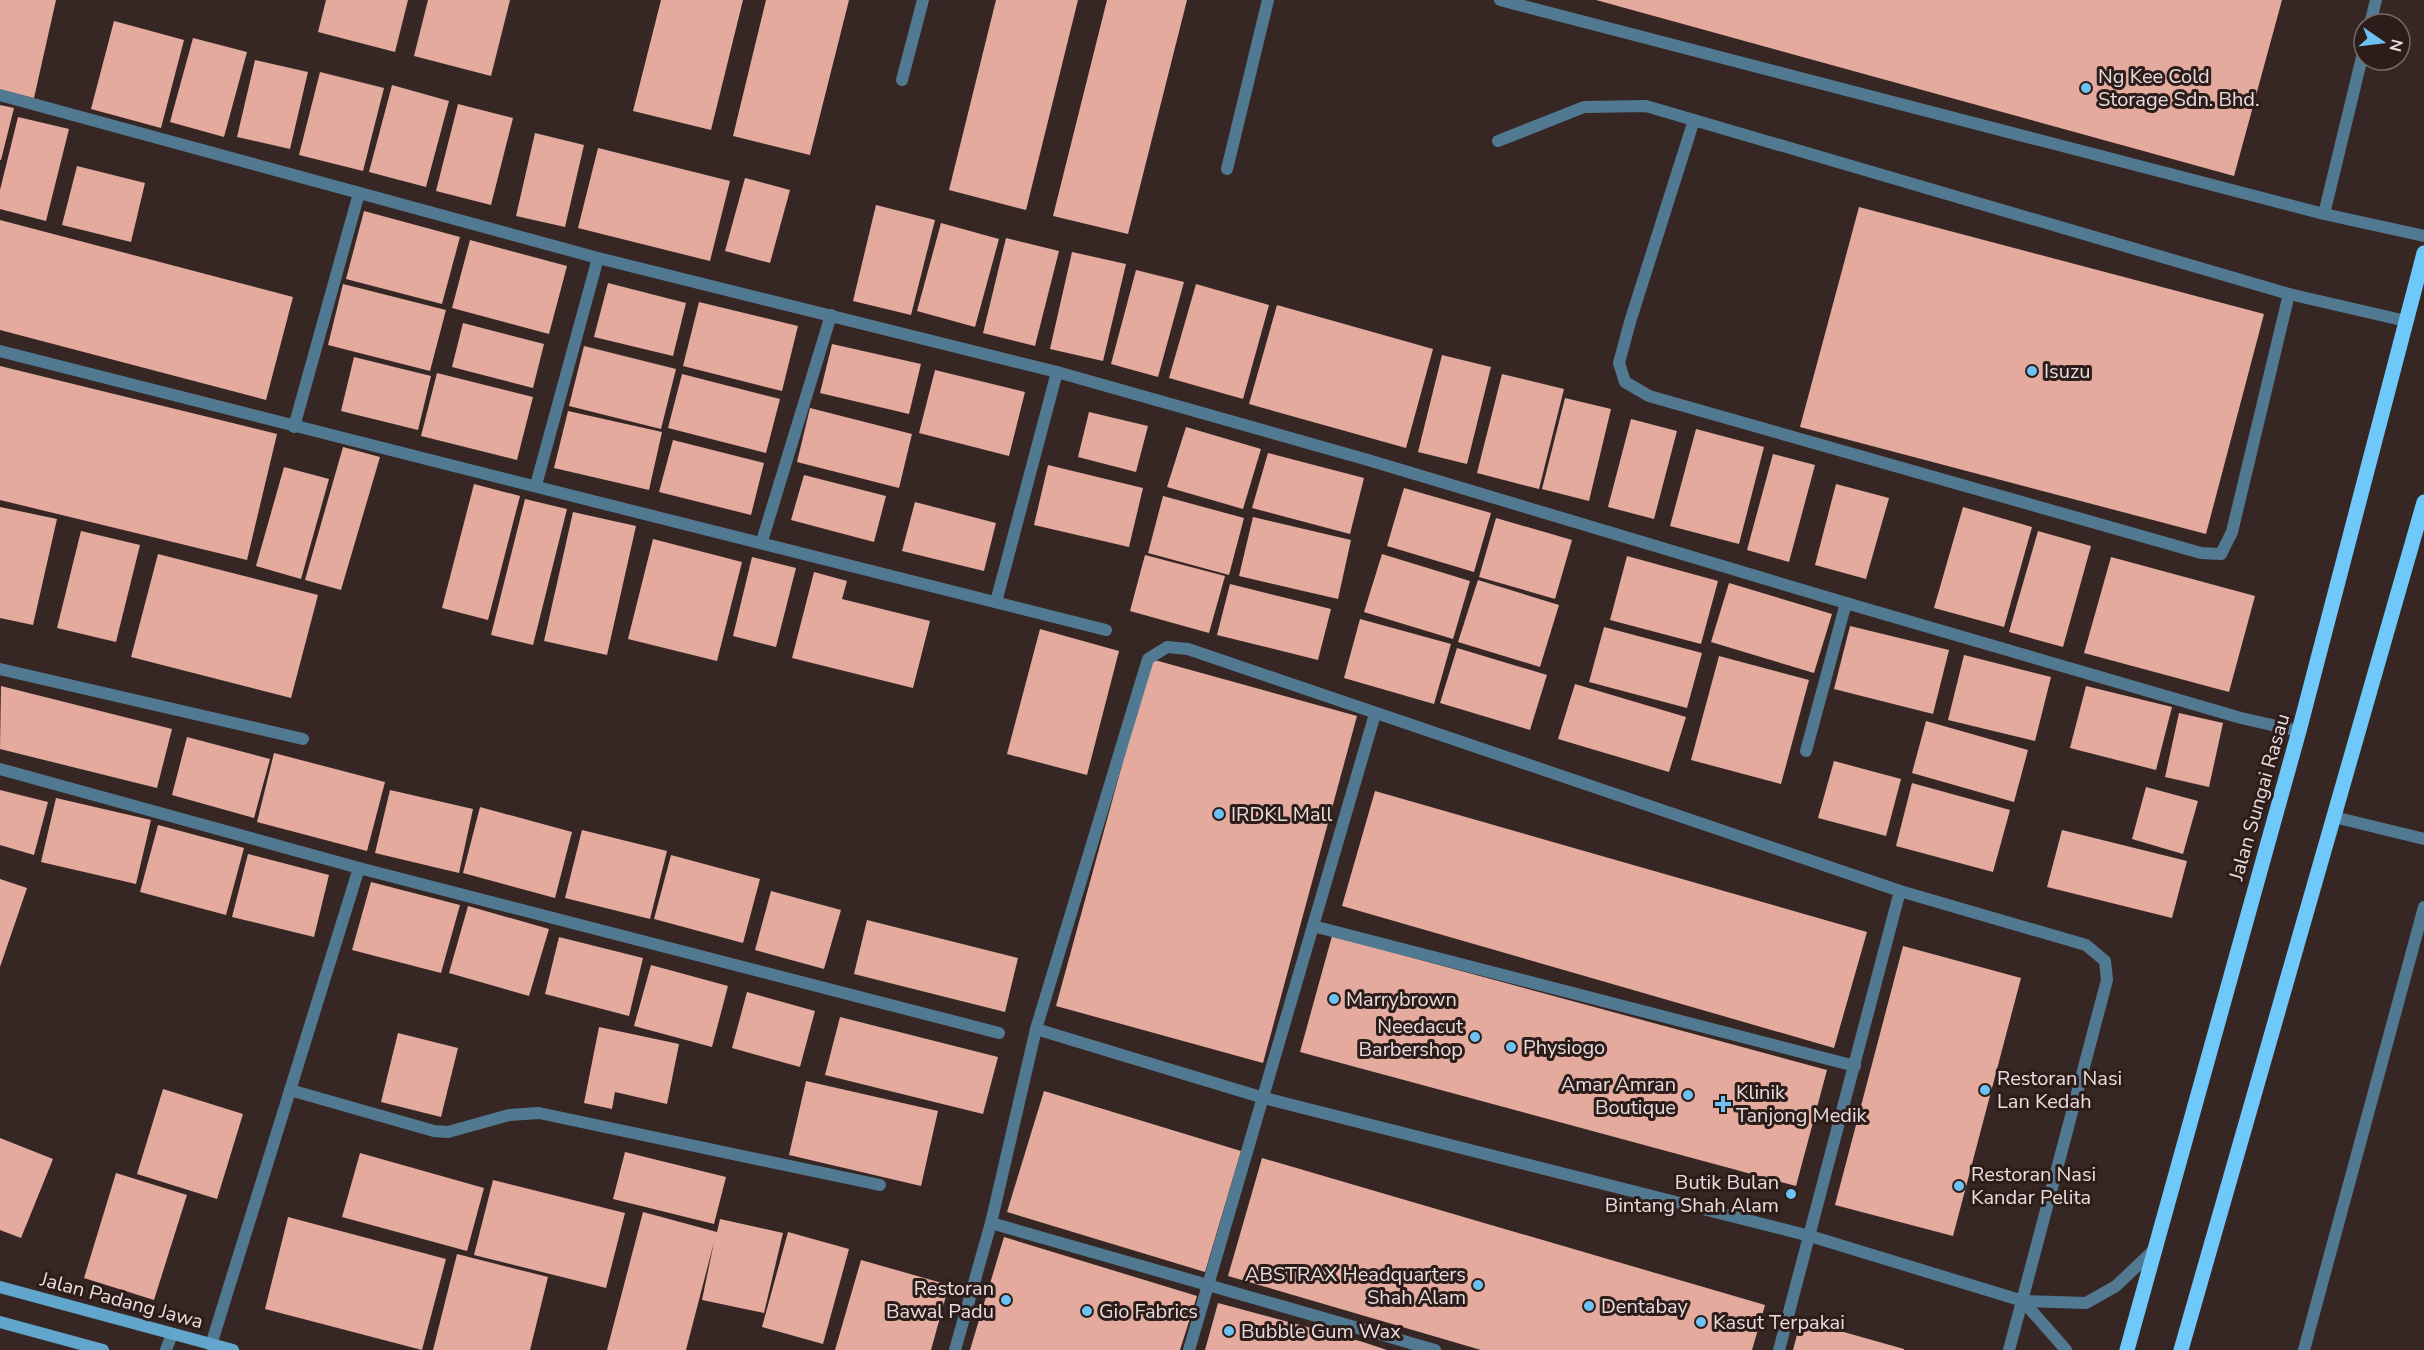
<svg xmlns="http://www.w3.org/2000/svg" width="2424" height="1350" viewBox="0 0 2424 1350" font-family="'Nunito Sans',sans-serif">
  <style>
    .building { fill: #e4aa9e }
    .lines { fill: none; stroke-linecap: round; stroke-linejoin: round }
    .lane { stroke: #517a92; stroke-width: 12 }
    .street { stroke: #517a92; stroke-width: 12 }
    .secondary { stroke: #62a6cd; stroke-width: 12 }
    .primary { stroke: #6fc8fa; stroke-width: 15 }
    .poi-dot { fill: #6dc2f3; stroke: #2d1d1a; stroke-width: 2 }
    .labels { text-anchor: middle; stroke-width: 6; stroke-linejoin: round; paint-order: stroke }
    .poi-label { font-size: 20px; fill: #e9dedc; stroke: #2d1d1a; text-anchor: start }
    .street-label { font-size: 20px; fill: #e9dedc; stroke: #2d1d1a }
  </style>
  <rect width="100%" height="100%" fill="#372724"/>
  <!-- building -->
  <g class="building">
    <path d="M0 0H56L34 98 0 90Z"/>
    <path d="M326 0H408L395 52 318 32Z"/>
    <path d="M428 0H510L491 76 414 56Z"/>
    <path d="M661 0H743L711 130 633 111Z"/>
    <path d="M766 0H849L810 155 733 136Z"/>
    <path d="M996 0H1078L1026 210 949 190Z"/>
    <path d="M1107 0H1187L1128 234 1053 216Z"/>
    <path d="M1596 0H2282L2234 176Z"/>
    <path d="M114 21 184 40 161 128 91 109Z"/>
    <path d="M193 38 247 52 224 137 170 122Z"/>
    <path d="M255 60 308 72 290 149 237 137Z"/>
    <path d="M320 72 384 88 363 171 299 155Z"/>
    <path d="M392 85 449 101 426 187 369 172Z"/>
    <path d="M458 104 513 118 491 205 436 191Z"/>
    <path d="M0 105 14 108 1 160H0Z"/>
    <path d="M18 117 69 129 46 221 0 209V190Z"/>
    <path d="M535 133 584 145 565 227 516 216Z"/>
    <path d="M598 148 730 181 710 261 578 228Z"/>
    <path d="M77 166 145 183 131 242 62 225Z"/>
    <path d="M745 178 790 190 770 263 725 251Z"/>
    <path d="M876 205 935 220 911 315 853 301Z"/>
    <path d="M1859 207 2264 314 2206 534 1800 427Z"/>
    <path d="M364 211 460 237 442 304 346 279Z"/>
    <path d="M0 220 293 297 266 400 0 330Z"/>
    <path d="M941 223 999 239 975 327 917 311Z"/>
    <path d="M1006 238 1059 251 1035 346 983 333Z"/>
    <path d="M470 240 567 266 549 334 452 308Z"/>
    <path d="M1072 252 1126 264 1103 361 1050 349Z"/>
    <path d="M1136 270 1184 282 1158 377 1111 364Z"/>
    <path d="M608 283 686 303 673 356 594 337Z"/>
    <path d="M343 284 446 310 430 371 328 345Z"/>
    <path d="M1196 284 1269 305 1243 399 1169 378Z"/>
    <path d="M699 302 798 326 782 391 683 366Z"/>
    <path d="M1277 305 1433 349 1406 448 1249 404Z"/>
    <path d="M463 323 544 344 533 388 452 367Z"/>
    <path d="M832 344 921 364 909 414 820 393Z"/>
    <path d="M584 346 676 369 661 429 569 406Z"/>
    <path d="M1442 355 1491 367 1467 464 1418 452Z"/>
    <path d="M354 357 431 376 418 430 341 411Z"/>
    <path d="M0 366 277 434 247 560 0 500Z"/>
    <path d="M935 370 1025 392 1009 456 919 433Z"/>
    <path d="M437 373 533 397 517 460 421 436Z"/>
    <path d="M682 374 780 399 766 453 668 428Z"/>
    <path d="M1502 374 1564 389 1539 489 1477 473Z"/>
    <path d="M1565 398 1611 409 1589 501 1542 489Z"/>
    <path d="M810 408 912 434 899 488 797 462Z"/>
    <path d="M568 411 662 432 649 490 554 468Z"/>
    <path d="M1089 412 1148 426 1136 472 1078 457Z"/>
    <path d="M1631 419 1677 431 1654 519 1608 507Z"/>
    <path d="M1186 427 1261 449 1243 509 1167 487Z"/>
    <path d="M1696 429 1764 447 1739 544 1670 526Z"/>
    <path d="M673 440 764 463 751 515 659 492Z"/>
    <path d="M343 447 380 457 341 590 305 580Z"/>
    <path d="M1268 453 1364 478 1350 534 1252 508Z"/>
    <path d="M1773 454 1815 465 1789 562 1747 550Z"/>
    <path d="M1048 465 1143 488 1129 547 1034 525Z"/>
    <path d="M284 467 329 479 301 579 256 566Z"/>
    <path d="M804 475 886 496 874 542 791 520Z"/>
    <path d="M474 484 520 496 488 620 442 608Z"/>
    <path d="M1836 484 1889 498 1866 579 1815 565Z"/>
    <path d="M1404 488 1491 513 1474 572 1387 546Z"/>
    <path d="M1163 496 1244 518 1229 575 1148 553Z"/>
    <path d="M525 499 567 509 533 645 491 635Z"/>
    <path d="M915 502 996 523 984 571 902 551Z"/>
    <path d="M0 507 57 519 33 625 0 618Z"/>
    <path d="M1963 507 2032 527 2004 627 1934 608Z"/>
    <path d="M573 512 636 526 607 655 544 641Z"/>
    <path d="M1253 517 1351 540 1338 599 1239 576Z"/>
    <path d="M1496 518 1572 540 1555 599 1479 577Z"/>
    <path d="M81 531 140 545 116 642 57 628Z"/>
    <path d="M2038 531 2091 546 2063 647 2009 632Z"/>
    <path d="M653 539 742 562 717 661 628 639Z"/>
    <path d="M158 554 318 595 291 698 131 657Z"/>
    <path d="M1382 554 1470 581 1453 639 1364 612Z"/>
    <path d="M1145 555 1225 576 1209 633 1130 611Z"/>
    <path d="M1627 556 1718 581 1701 644 1610 620Z"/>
    <path d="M752 557 796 568 776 647 733 636Z"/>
    <path d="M2111 557 2255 596 2229 692 2084 653Z"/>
    <path d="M814 572 847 581 842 599 930 621 913 688 792 658Z"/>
    <path d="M1478 580 1559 605 1540 667 1458 642Z"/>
    <path d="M1729 583 1832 614 1814 673 1711 642Z"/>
    <path d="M1230 584 1331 609 1318 660 1217 635Z"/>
    <path d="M1360 619 1451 644 1434 704 1344 678Z"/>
    <path d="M1850 626 1949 650 1933 714 1834 689Z"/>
    <path d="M1604 627 1702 653 1687 708 1589 682Z"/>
    <path d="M1040 629 1119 651 1087 775 1007 754Z"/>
    <path d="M1457 648 1547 675 1530 730 1440 703Z"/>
    <path d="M1964 655 2051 677 2035 741 1948 720Z"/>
    <path d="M1719 656 1809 680 1781 784 1691 760Z"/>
    <path d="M1151 659 1357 716 1263 1063 1056 1006Z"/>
    <path d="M1575 684 1686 717 1669 772 1558 739Z"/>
    <path d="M1 686 172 729 157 788 0 749Z"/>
    <path d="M2086 686 2172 707 2156 770 2070 748Z"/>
    <path d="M2179 713 2223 723 2209 787 2165 777Z"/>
    <path d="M1926 721 2028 750 2014 802 1912 773Z"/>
    <path d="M187 737 270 759 254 818 172 795Z"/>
    <path d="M274 753 385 782 367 851 257 822Z"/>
    <path d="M1834 761 1901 779 1886 836 1818 818Z"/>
    <path d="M1912 783 2010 810 1993 872 1896 846Z"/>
    <path d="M2146 787 2198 801 2183 854 2132 839Z"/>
    <path d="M0 790 48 802 34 855 0 845Z"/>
    <path d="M390 790 473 809 459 873 375 853Z"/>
    <path d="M1375 791 1867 932 1834 1048 1342 906Z"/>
    <path d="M56 798 151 820 136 884 41 862Z"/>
    <path d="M480 807 572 832 555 898 463 873Z"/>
    <path d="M158 825 244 848 226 915 140 892Z"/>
    <path d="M582 830 667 851 650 919 565 898Z"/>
    <path d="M2062 830 2187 861 2172 918 2047 887Z"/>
    <path d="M248 854 329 875 314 937 232 917Z"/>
    <path d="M671 855 760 879 743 943 654 919Z"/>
    <path d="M0 879 27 888 0 967Z"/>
    <path d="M371 882 460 905 441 973 352 950Z"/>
    <path d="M771 891 841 910 824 969 755 950Z"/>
    <path d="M468 906 549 929 529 996 449 973Z"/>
    <path d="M867 920 1018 958 1005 1012 854 974Z"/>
    <path d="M1332 936 1827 1070 1796 1186 1300 1052Z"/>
    <path d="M559 937 643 958 629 1016 545 994Z"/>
    <path d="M1903 946 2021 978 1953 1236 1835 1205Z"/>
    <path d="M651 965 728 986 712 1047 634 1026Z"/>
    <path d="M747 992 815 1011 800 1067 732 1048Z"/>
    <path d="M840 1017 998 1057 983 1114 825 1075Z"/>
    <path d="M599 1027 679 1044 667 1104 615 1092 612 1109 584 1103Z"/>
    <path d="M398 1033 458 1048 441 1117 381 1102Z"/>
    <path d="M806 1081 938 1111 921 1186 789 1155Z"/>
    <path d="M163 1089 243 1114 217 1199 137 1174Z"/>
    <path d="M1044 1091 1241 1151 1205 1272 1007 1212Z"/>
    <path d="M0 1138 53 1159 21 1238 0 1230Z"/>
    <path d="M625 1152 726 1177 714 1224 613 1199Z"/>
    <path d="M360 1153 484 1188 467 1251 342 1217Z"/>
    <path d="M1262 1158 1765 1305 1752 1350H1481L1228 1276Z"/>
    <path d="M116 1173 187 1195 154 1300 84 1278Z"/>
    <path d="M493 1180 625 1213 606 1288 474 1255Z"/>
    <path d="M643 1212 717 1232 720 1219 783 1233 764 1313 702 1300 714 1242 686 1350H607Z"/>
    <path d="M288 1217 446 1259 422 1350 265 1309Z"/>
    <path d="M788 1232 849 1249 823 1344 762 1327Z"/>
    <path d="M1004 1237 1197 1296 1180 1350H970Z"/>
    <path d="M457 1254 548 1277 530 1350H433Z"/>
    <path d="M861 1260 949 1285 931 1350H835Z"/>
    <path d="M1218 1303 1363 1342 1387 1350H1205Z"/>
    <path d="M1801 1320 1904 1349V1350H1793Z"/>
  </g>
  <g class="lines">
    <!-- lane -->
    <g class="lane">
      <path d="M1500 0 2324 214 2424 236"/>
      <path d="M2370 24 2376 0"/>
      <path d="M1694 120 1630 322 1619 363 1625 382 1649 396 2201 553 2221 554 2232 532 2289 294"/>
      <path d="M1498 141 1584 107 1646 106 2289 294 2406 321"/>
      <path d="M2324 214 2364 49"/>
      <path d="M2334 817 2424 839"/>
      <path d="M1313 926 1855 1066"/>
      <path d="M1036 1029 1148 659 1167 647 1188 649 1900 891 2086 945 2105 961 2107 980 2009 1350"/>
      <path d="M290 1090 434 1131 448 1132 509 1115 539 1113 880 1185"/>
      <path d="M991 1223 1435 1350"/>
      <path d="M2023 1301 2066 1350"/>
      <path d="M166 1350 172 1334"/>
      <path d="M955 1350 991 1223 1036 1029 1264 1098 1810 1236 2023 1301 2086 1303 2116 1286 2155 1249"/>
      <path d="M1189 1350 1375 714"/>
      <path d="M1779 1350 1900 891"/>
      <path d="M2304 1350 2424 907"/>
    </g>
    <!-- street -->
    <g class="street">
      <path d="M902 80 923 0"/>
      <path d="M0 95 598 258 1057 372 1368 460 1846 603 2241 718 2299 731"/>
      <path d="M1227 169 1268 0"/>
      <path d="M0 351C368 446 738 536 1106 630"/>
      <path d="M294 427 359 193"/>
      <path d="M536 485 598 258"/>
      <path d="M762 541 831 315"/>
      <path d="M996 602 1057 372"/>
      <path d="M0 669 303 739"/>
      <path d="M1806 751 1846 603"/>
      <path d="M0 769 359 868 999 1033"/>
      <path d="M211 1345 359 868"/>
    </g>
    <!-- secondary -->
    <g class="secondary">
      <path d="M0 1287 233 1350"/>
      <path d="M0 1322 103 1350"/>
    </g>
    <!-- primary -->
    <g class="primary">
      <path d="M2127 1350 2299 731 2424 253"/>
      <path d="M2181 1350 2424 502"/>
    </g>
  </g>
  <!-- markers -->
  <g class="poi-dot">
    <circle cx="2086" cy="88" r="6"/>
    <circle cx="2032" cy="371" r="6"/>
    <circle cx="1219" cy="814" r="6"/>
    <circle cx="1334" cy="999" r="6"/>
    <circle cx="1475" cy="1037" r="6"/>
    <circle cx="1511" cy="1047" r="6"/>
    <circle cx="1985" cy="1090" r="6"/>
    <circle cx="1688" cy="1095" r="6"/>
    <path d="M1720 1095h6v6h6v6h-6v6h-6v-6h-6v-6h6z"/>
    <circle cx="1959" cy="1186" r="6"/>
    <circle cx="1791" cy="1194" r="6"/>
    <circle cx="1478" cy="1285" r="6"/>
    <circle cx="1006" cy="1300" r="6"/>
    <circle cx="1589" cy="1306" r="6"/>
    <circle cx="1087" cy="1311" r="6"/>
    <circle cx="1701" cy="1322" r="6"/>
    <circle cx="1229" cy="1331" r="6"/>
  </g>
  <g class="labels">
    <!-- poi labels -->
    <g class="poi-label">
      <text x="2098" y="83">Ng Kee Cold<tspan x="2098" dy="23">Storage Sdn. Bhd.</tspan></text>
      <text x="2044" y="378">Isuzu</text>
      <text x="1231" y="821">IRDKL Mall</text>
      <text x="1346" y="1006">Marrybrown</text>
      <text x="1463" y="1033" text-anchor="end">Needacut<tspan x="1463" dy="23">Barbershop</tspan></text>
      <text x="1523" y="1054">Physiogo</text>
      <text x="1997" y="1085">Restoran Nasi<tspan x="1997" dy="23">Lan Kedah</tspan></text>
      <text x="1676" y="1091" text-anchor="end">Amar Amran<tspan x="1676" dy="23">Boutique</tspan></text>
      <text x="1736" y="1099">Klinik<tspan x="1736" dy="23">Tanjong Medik</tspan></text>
      <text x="1971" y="1181">Restoran Nasi<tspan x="1971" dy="23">Kandar Pelita</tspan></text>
      <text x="1779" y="1189" text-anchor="end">Butik Bulan<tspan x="1779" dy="23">Bintang Shah Alam</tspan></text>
      <text x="1466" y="1281" text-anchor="end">ABSTRAX Headquarters<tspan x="1466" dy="23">Shah Alam</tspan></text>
      <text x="994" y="1295" text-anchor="end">Restoran<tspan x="994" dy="23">Bawal Padu</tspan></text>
      <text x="1601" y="1313">Dentabay</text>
      <text x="1099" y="1318">Gio Fabrics</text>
      <text x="1713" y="1329">Kasut Terpakai</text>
      <text x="1241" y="1338">Bubble Gum Wax</text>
    </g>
    <!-- street labels -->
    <g class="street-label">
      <text transform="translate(2259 797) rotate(-74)" y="7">Jalan Sungai Rasau</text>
      <text transform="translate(122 1300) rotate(15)" y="7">Jalan Padang Jawa</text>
    </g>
  </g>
  <!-- north arrow -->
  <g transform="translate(2382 42) rotate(104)"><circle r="28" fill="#2d1d1a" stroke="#786a68" stroke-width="1.5"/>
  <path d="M0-4.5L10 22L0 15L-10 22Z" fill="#6dc2f3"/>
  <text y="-9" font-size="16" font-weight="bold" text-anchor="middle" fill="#e9dedc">N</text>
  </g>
</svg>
